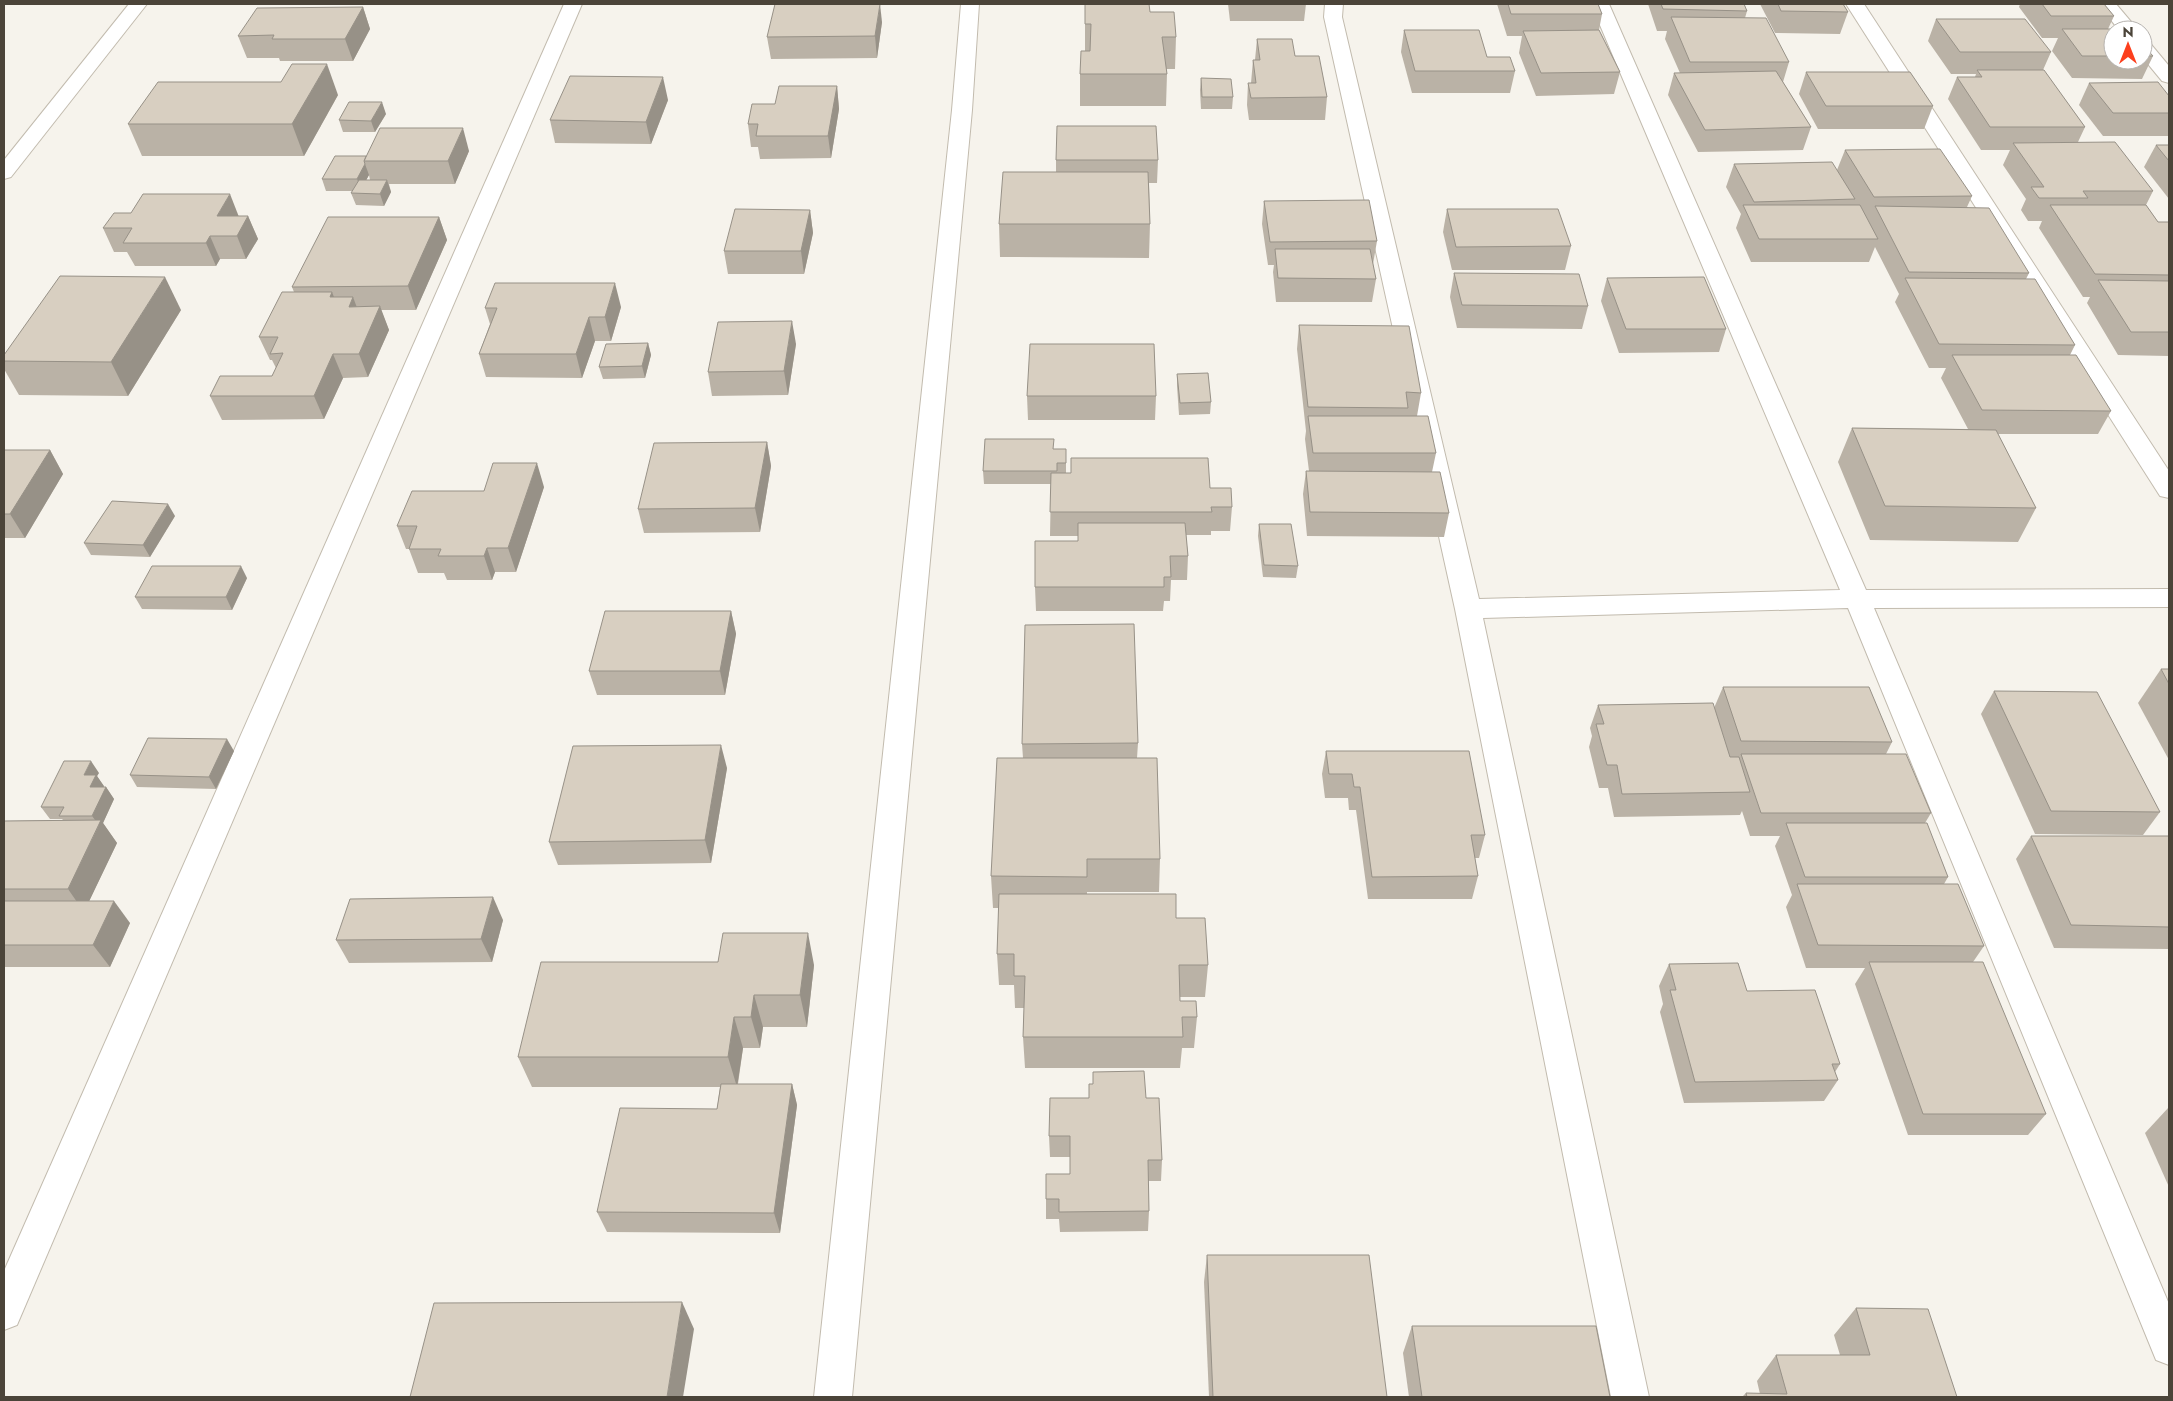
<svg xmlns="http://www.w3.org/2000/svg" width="2173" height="1401" viewBox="0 0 2173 1401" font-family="Jost,sans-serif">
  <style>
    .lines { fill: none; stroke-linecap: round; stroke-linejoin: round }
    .minor-casing { stroke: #c2bbae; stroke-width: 2 }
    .minor { fill: #fff; fill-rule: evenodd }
    .wall { fill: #bab2a6; fill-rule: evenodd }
    .shaded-wall { fill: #979187 }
    .building { fill: #d8cfc1; stroke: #979187 }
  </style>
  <rect width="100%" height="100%" fill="#f6f3ec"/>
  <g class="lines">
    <!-- minor casing -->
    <g class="minor-casing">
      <g id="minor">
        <path d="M129 4H147L11 177 4 179V160Z"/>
        <path d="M564 4H582L17 1325 4 1330V1271Z"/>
        <path d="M961 4H979L972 110 852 1397H814L952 110Z"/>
        <path d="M1325 4H1343L1342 17 1479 599 1840 590 1591 4H1609L1866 590 2169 589V607L1874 608 2169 1304V1365L2156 1360 1848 608 1483 618 1649 1397H1611L1455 609 1324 17Z"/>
        <path d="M1846 4H1864L2169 471V498L2160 496Z"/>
        <path d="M2098 4H2116L2138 30H2119Z"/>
        <path d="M2143 41 2149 42 2169 66V83L2162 81 2143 58Z"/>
      </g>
    </g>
    <!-- minor -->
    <use href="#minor" class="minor"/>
  </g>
  <!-- wall -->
  <g class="wall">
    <path d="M1085 4 1150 12 1176 37 1175 69H1166L1167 74 1166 106H1080V74L1085 51Z"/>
    <path d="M1228 4H1306L1304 21H1230Z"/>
    <path d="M1497 4H1598L1602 14 1599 30 1620 72 1614 94 1536 96 1519 53 1522 36H1507Z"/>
    <path d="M1648 4H1744L1747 11 1745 18 1789 62 1783 82 1811 127 1803 150 1698 152 1668 95 1674 73H1680L1665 39 1667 31H1657Z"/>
    <path d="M1760 4H1843L1848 12 1840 34 1775 33Z"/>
    <path d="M2020 4H2104L2114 16 2108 29 2113 30V60H2143V45L2153 56 2142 79 2072 78 2052 51 2058 38H2042L2019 7Z"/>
    <path d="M363 7 370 29 353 61H280L279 58H247L238 36Z"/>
    <path d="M1936 19 2051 52 2043 70 2085 127 2078 142 2153 191 2146 205 2158 222H2168L2169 220V356L2118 355 2087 303 2090 297H2083L2039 228 2042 221H2028L2021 210 2026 199 2003 165 2010 150H1981L1948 99 1957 77H1975L1976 74H1951L1928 41Z"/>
    <path d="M882 22 877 58 771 59 767 37Z"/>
    <path d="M1404 30 1487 57 1515 71 1510 93H1412L1401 52Z"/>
    <path d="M1257 39 1295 56 1327 97 1325 120H1249L1247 105 1248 83H1251L1253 60H1255Z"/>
    <path d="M1806 72 1933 106 1924 129H1818L1799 94Z"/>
    <path d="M1201 78 1233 97 1232 109H1201L1200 90Z"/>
    <path d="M2089 83 2169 96V136H2103L2079 105Z"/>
    <path d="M837 86 839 109 831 158 760 159 758 147H751L748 124 775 104Z"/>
    <path d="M338 95 304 156H142L128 124Z"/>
    <path d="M668 100 651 144 555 143 550 120Z"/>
    <path d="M386 114 375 132H343L339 120Z"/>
    <path d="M2156 145H2169V199L2144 167Z"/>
    <path d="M1845 150 1972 196 1967 207 2029 273 2026 279 2075 345 2070 355 2111 411 2098 434H1998L2036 508 2018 542 1870 540 1838 462 1852 428 1968 429 1941 378 1946 368H1929L1895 302 1899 294 1875 247 1869 262H1751L1736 228 1741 214 1726 187 1734 164 1837 170Z"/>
    <path d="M469 151 455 184H389L391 192 384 206 356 205 351 193 353 191H326L322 179 366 156ZM369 175 370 180H366Z"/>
    <path d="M1056 160H1158L1157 183H1149L1150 224 1149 258 1000 257 999 224 1056 172Z"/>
    <path d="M1264 201 1377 241 1373 264 1376 279 1372 302H1276L1273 272 1274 265H1268L1262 224Z"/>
    <path d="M1447 209 1571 246 1565 270H1452L1443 232Z"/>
    <path d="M810 210 813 233 804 274H728L724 251Z"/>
    <path d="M239 216H248L258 239 246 259H220L216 266H135L127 252H114L103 228Z"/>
    <path d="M439 217 447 240 416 310H381L389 330 368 377 343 378 324 419 222 420 210 396 272 376 276 368 272 360H270L259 337 294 292 292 287Z"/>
    <path d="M1454 273 1588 306 1582 329 1457 328 1450 297Z"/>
    <path d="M1607 278 1726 329 1719 352 1619 353 1601 301Z"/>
    <path d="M621 307 611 341H595L582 378 486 377 479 354 490 324 485 308Z"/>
    <path d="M181 310 128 396 19 395 4 369V355Z"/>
    <path d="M1299 325 1421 393 1417 416 1436 453 1432 472 1449 513 1444 537 1307 536 1303 494 1306 471H1309L1305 439 1306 431 1297 349Z"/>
    <path d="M648 343 651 355 645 378 603 379 599 367Z"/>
    <path d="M796 344 788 395 712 396 708 372Z"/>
    <path d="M1177 374 1211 402 1210 414 1179 415 1177 386Z"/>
    <path d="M1027 396H1156L1155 420H1028Z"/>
    <path d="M767 442 771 466 760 532 644 533 638 509Z"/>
    <path d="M1054 449H1066V473L1210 488 1232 507 1230 531H1211V535H1186L1188 556 1187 580H1171L1170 601H1164L1163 611H1036L1035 587 1078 541V536H1050L1051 484H984L983 471Z"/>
    <path d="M4 450H50L63 474 25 538H4Z"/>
    <path d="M544 487 516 572H495L492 580H447L444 573H418L409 549H406L397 526 484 491Z"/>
    <path d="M175 516 150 557 91 555 84 543Z"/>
    <path d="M1259 524 1298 566 1296 578 1263 577 1258 536Z"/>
    <path d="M247 578 232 610 142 609 135 597Z"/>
    <path d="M731 611 736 634 725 695H597L589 671Z"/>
    <path d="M2161 669H2169V760L2138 703Z"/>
    <path d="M1723 687 1892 742 1886 754 1931 813 1925 823 1948 877 1944 884 1984 946 1973 962 2046 1114 2028 1135H1908L1855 984 1865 968H1806L1786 907 1792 895 1775 846 1780 836H1750L1742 811 1740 815 1614 817 1608 788H1599L1589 747 1592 736 1590 728 1598 705 1714 708Z"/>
    <path d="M1994 691 2160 812 2143 835 2035 834 1981 714Z"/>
    <path d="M1138 743 1137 758 1160 859 1159 892H1087V894L1176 918 1208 965 1205 997H1180V1001L1197 1017 1194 1048H1182L1180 1068H1025L1023 1037 1024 1008H1015L1014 985H999L997 954 999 908H993L991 876 1023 758 1022 744Z"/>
    <path d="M234 751 216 789 137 787 130 775Z"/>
    <path d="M1326 751 1485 835 1479 858H1475L1478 876 1472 899H1368L1356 810H1349L1348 798H1325L1322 774Z"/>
    <path d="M727 768 711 863 558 865 549 842Z"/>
    <path d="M99 773 97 776 104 787H106L114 799 103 823 117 843 89 901 130 923 110 967H4V821L63 820 62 819H50L41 807Z"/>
    <path d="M2031 836H2169V949L2054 948 2016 859Z"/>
    <path d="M503 920 492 962 349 963 336 940Z"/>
    <path d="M1669 964 1747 991 1840 1064 1835 1072 1838 1080 1824 1101 1684 1103 1660 1012 1663 1004 1659 986Z"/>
    <path d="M814 965 807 1027H763L760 1048H743L738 1084H792L797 1105 780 1233 607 1232 597 1212 717 1109 720 1087H532L518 1057Z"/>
    <path d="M1146 1098 1162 1160 1161 1181H1148L1149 1211 1148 1231 1060 1232 1059 1219H1046V1199L1070 1174V1157H1050L1049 1136Z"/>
    <path d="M2169 1107V1187L2145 1133Z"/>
    <path d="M1207 1255 1387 1397H1209L1204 1282Z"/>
    <path d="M1856 1308 1957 1397H1742L1746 1393 1760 1394 1757 1381 1776 1355H1840L1834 1335Z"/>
    <path d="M1412 1326 1610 1397H1409L1403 1353Z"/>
  </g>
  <!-- shaded-wall -->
  <g class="shaded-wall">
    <path d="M880 4 882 22 877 58 875 36Z"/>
    <path d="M363 7 370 29 353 61 345 39Z"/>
    <path d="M327 64 338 95 304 156 292 124Z"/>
    <path d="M663 77 668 100 651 144 646 122Z"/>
    <path d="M837 86 839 109 831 158 828 136Z"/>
    <path d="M382 102 386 114 375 132 371 121Z"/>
    <path d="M463 128 469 151 455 184 448 161Z"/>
    <path d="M365 164 369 175 361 190 357 179Z"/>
    <path d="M387 180 391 192 384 206 380 194Z"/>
    <path d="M230 194 239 217 217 216Z"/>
    <path d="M810 210 813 233 804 274 801 251Z"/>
    <path d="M248 216 258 239 246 259 237 236Z"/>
    <path d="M439 217 447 240 416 310 408 286Z"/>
    <path d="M210 236 220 259 216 266 206 243Z"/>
    <path d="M165 277 181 310 128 396 111 362Z"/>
    <path d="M615 283 621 307 611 341 605 317Z"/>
    <path d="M332 292 341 315 330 297Z"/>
    <path d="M353 297 362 321 349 307Z"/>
    <path d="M380 306 389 330 368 377 359 354Z"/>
    <path d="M589 317 595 341 582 378 576 354Z"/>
    <path d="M792 321 796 344 788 395 784 371Z"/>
    <path d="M648 343 651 355 645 378 642 366Z"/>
    <path d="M333 354 343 378 324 419 314 396Z"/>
    <path d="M767 442 771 466 760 532 755 508Z"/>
    <path d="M50 450 63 474 25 538 10 514Z"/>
    <path d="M537 463 544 487 516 572 508 548Z"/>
    <path d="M168 504 175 516 150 557 143 545Z"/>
    <path d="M487 548 495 572 492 580 484 556Z"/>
    <path d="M241 566 247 578 232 610 226 597Z"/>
    <path d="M731 611 736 634 725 695 720 671Z"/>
    <path d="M227 739 234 751 216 789 209 777Z"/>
    <path d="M721 745 727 768 711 863 705 840Z"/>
    <path d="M91 761 99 773 97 776 104 786 98 799 90 787 84 775Z"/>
    <path d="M106 787 114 799 103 823 117 843 84 912 68 889 99 825 92 816Z"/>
    <path d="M493 897 503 920 492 962 481 939Z"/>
    <path d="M114 901 130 923 110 967 93 945Z"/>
    <path d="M808 933 814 965 807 1027 800 995Z"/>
    <path d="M754 995 763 1027 760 1048 751 1017Z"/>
    <path d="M734 1017 743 1048 737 1087 728 1057Z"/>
    <path d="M792 1084 797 1105 780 1233 774 1213Z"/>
    <path d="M682 1302 694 1329 683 1397H667Z"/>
  </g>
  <!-- building -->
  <g class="building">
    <path d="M775 4H880L875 36 767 37Z"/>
    <path d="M1085 4H1149L1150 12H1174L1176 37H1162L1167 74H1080L1081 51H1090L1091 24H1085Z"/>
    <path d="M1508 4H1598L1602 14H1511Z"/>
    <path d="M1661 4H1744L1747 11 1663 9Z"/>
    <path d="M1778 4H1843L1848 12 1781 11Z"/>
    <path d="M2042 4H2104L2114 16H2051Z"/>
    <path d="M363 7 345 39H272L274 35 238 36 257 8Z"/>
    <path d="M1671 17 1766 18 1789 62H1690Z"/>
    <path d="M1936 19H2025L2051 52H1960Z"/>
    <path d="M2062 29H2131V30H2113V56H2082Z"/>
    <path d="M1404 30H1479L1487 57H1510L1515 71H1415Z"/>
    <path d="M1599 30 1620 72 1541 73 1523 31Z"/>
    <path d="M1257 39H1292L1295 56H1319L1327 97 1251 98 1248 83H1256L1253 60H1260Z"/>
    <path d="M2143 45 2153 56H2143Z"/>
    <path d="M292 64H327L292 124H128L158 82H281Z"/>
    <path d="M1977 70H2044L2085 127H1990L1957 77H1982Z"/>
    <path d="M1776 71 1811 127 1705 130 1674 73Z"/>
    <path d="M1806 72H1910L1933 106H1826Z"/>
    <path d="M570 76 663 77 646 122 550 120Z"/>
    <path d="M1201 78 1231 79 1233 97H1202Z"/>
    <path d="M2158 82 2169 96V113H2113L2089 83Z"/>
    <path d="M779 86H837L828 136H756L758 124H748L752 104H775Z"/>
    <path d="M349 102H382L371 121 339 120Z"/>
    <path d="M1057 126H1156L1158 160H1056Z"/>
    <path d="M380 128H463L448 161H364Z"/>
    <path d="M2115 142 2153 191H2083L2088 198H2039L2031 187H2044L2013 143Z"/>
    <path d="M2156 145H2169V161Z"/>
    <path d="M1940 149 1972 196 1874 197 1845 150Z"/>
    <path d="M335 156H366L364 161 365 164 357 179H322Z"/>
    <path d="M1832 162 1855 199 1754 202 1734 164Z"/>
    <path d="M1003 172H1148L1150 224H999Z"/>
    <path d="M359 180H387L380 194 351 193Z"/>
    <path d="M143 194H230L217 216H248L237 236H210L206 243H123L132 228H103L114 213H131Z"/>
    <path d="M1369 200 1377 241 1270 242 1264 201Z"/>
    <path d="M1743 205H1860L1878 239H1759Z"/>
    <path d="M2050 205H2146L2158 222H2169V275L2095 274Z"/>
    <path d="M1875 206 1989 208 2029 273 1909 272Z"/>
    <path d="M735 209 810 210 801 251H724Z"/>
    <path d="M1447 209H1558L1571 246 1456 247Z"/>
    <path d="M328 217H439L408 286 292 287Z"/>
    <path d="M1275 249H1370L1376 279 1278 278Z"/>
    <path d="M1454 273 1579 274 1588 306 1462 305Z"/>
    <path d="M60 276 165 277 111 362 4 361V355Z"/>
    <path d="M1704 277 1726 329H1626L1607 278Z"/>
    <path d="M1905 278 2035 279 2075 345 1939 344Z"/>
    <path d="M2098 280 2169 281V332H2131Z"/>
    <path d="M495 283H615L605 317H589L576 354H479L497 308H485Z"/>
    <path d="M282 292H332L330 297H353L349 307 380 306 359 354H333L314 396H210L220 376H272L283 353 270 354 278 337H259Z"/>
    <path d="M792 321 784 371 708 372 718 322Z"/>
    <path d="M1299 325 1409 326 1421 393 1406 392 1408 408 1308 407Z"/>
    <path d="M648 343 642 366 599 367 606 344Z"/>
    <path d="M1030 344H1154L1156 396H1027Z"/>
    <path d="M1952 355H2076L2111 411 1982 410Z"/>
    <path d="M1208 373 1211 402 1180 403 1177 374Z"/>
    <path d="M1308 416H1428L1436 453H1313Z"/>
    <path d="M1852 428 1996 430 2036 508 1885 506Z"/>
    <path d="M985 439H1054L1053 449H1066V463H1057V471H983Z"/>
    <path d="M767 442 755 508 638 509 654 443Z"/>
    <path d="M4 450H50L10 514H4Z"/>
    <path d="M1071 458H1208L1210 488H1231L1232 507H1211L1212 512H1050L1051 473H1071Z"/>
    <path d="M493 463H537L508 548H487L484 556H438L441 549H409L417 526H397L412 491H484Z"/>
    <path d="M1306 471 1440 472 1449 513 1310 512Z"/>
    <path d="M112 501 168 504 143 545 84 543Z"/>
    <path d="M1078 523H1185L1188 556H1170L1171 577H1164V587H1035V541H1078Z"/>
    <path d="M1259 524H1291L1298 566 1264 565Z"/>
    <path d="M152 566H241L226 597H135Z"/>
    <path d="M605 611H731L720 671H589Z"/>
    <path d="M1134 624 1138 743 1022 744 1025 625Z"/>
    <path d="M2161 669H2169V684Z"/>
    <path d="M1723 687H1869L1892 742 1741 741Z"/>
    <path d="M1994 691 2097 692 2160 812 2051 811Z"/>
    <path d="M1713 703 1730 757H1739L1750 792 1622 794 1617 765H1607L1596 724H1604L1598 705Z"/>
    <path d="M148 738 227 739 209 777 130 775Z"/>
    <path d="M721 745 705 840 549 842 573 746Z"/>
    <path d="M1326 751H1469L1485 835H1471L1478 876 1372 877 1360 787H1354L1352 774H1329Z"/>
    <path d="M1741 754H1906L1931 813H1761Z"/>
    <path d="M997 758H1157L1160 859H1087V877L991 876Z"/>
    <path d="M64 761H91L84 775H96L90 787H106L92 816H59L64 807H41Z"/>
    <path d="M101 820 68 889H4V821Z"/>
    <path d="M1786 823H1927L1948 877H1805Z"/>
    <path d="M2031 836H2169V927L2071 925Z"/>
    <path d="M1797 884H1958L1984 946 1818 945Z"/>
    <path d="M999 894H1176V918H1205L1208 965H1179L1180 1001H1196L1197 1017H1182L1183 1037H1023L1025 976H1014V954H997Z"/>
    <path d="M493 897 481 939 336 940 350 899Z"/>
    <path d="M4 901H114L93 945H4Z"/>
    <path d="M723 933H808L800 995H754L751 1017H734L728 1057H518L541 962H718Z"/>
    <path d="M1869 962H1983L2046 1114H1923Z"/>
    <path d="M1738 963 1747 991 1815 990 1840 1064H1832L1838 1080 1695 1082 1670 990H1676L1669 964Z"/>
    <path d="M1144 1071 1146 1098H1159L1162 1160H1148L1149 1211 1059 1212V1199H1046V1174H1070V1136H1049L1050 1098H1089V1084H1093V1072Z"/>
    <path d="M721 1084H792L774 1213 597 1212 620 1108 717 1109Z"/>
    <path d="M1207 1255H1369L1387 1397H1213Z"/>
    <path d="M682 1302 667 1397H410L434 1303Z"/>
    <path d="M1856 1308 1928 1309 1957 1397H1747L1746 1393 1787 1394 1776 1355H1870Z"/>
    <path d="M1412 1326H1596L1610 1397H1422Z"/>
  </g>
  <!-- border -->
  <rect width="2173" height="1401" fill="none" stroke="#4b4439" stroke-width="10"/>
  <!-- north arrow -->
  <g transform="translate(2128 45)"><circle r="24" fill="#ffffff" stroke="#b7b4b0"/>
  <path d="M0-4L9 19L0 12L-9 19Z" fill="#fc3f1d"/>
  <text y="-8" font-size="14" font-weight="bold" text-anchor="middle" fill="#4b4439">N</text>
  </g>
</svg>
